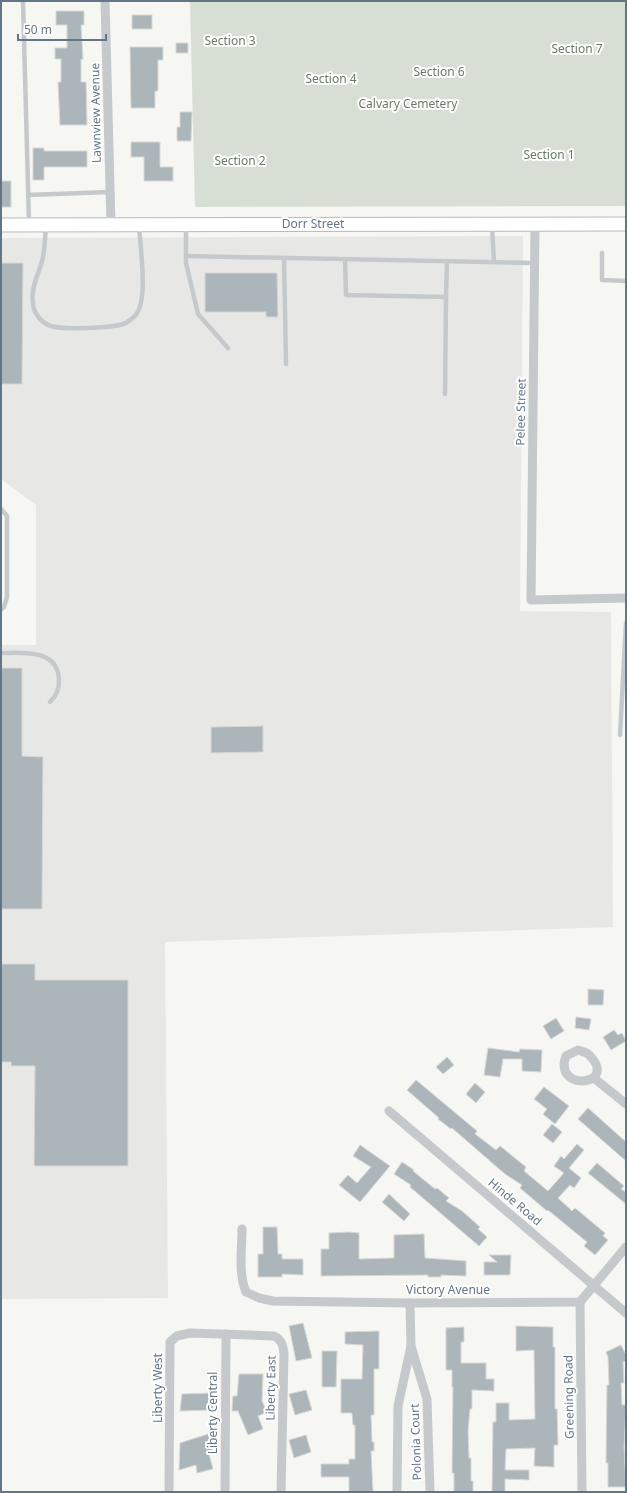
<svg xmlns="http://www.w3.org/2000/svg" width="627" height="1493" viewBox="0 0 627 1493" font-family="'Noto Sans',sans-serif">
  <style>
    .built { fill: #e7e8e6 }
    .green { fill: #d7ded3 }
    .building { fill: #acb5ba; stroke: #d7d8d5 }
    .lines { fill: none; stroke-linecap: round; stroke-linejoin: round }
    .secondary-casing { stroke: #b5bbbf; stroke-width: 15 }
    .service { stroke: #c5c9cc; stroke-width: 4.5 }
    .minor { stroke: #c5c9cc; stroke-width: 9 }
    .secondary { stroke: #fff; stroke-width: 13 }
    .labels { text-anchor: middle; stroke-width: 4; stroke-linejoin: round; paint-order: stroke }
    .park-label { font-size: 12px; fill: #677c62; stroke: #fff }
    .street-label { font-size: 12px; fill: #637686; stroke: #fff }
  </style>
  <rect width="100%" height="100%" fill="#f6f6f2"/>
  <!-- built -->
  <path class="built" d="M523 236 520 611 611 612 613 927 165 942 168 1298 1 1299V645H36V505L1 479V238Z"/>
  <!-- green -->
  <path class="green" d="M190 1H626V206L195 207Z"/>
  <!-- building -->
  <g class="building">
    <path d="M56 11H84V25H81L83 60 81 59V82H86L87 125H60L58 82H61V59H55V48H67V25H56Z"/>
    <rect x="132" y="15" width="20" height="14"/>
    <rect x="176" y="43" width="12" height="10"/>
    <path d="M130 47H163V60H158V91H155V108H131Z"/>
    <path d="M180 112H192L191 141H177V127H180Z"/>
    <path d="M131 142H160V167H173V181H144V157H131Z"/>
    <path d="M33 148H44V151H87V167H44V180H33Z"/>
    <rect x="1" y="181" width="10" height="26"/>
    <path d="M1 263H23L22 384H1Z"/>
    <path d="M205 273H277L278 317H266V312H205Z"/>
    <path d="M1 668H22V756L43 757 42 909H1Z"/>
    <path d="M263 726V752L211 753V727Z"/>
    <path d="M1 964H35V980H128V1166H34L35 1066H11V1062H1Z"/>
    <path d="M588 989 604 990 603 1005H588Z"/>
    <path d="M576 1017 591 1019 589 1030 575 1028Z"/>
    <path d="M556 1018 564 1031 551 1039 543 1026Z"/>
    <path d="M614 1030 618 1035 622 1033 626 1041 611 1050 603 1037Z"/>
    <path d="M488 1048 519 1052 520 1049 542 1050 541 1072 522 1071V1059H503L500 1077 484 1075Z"/>
    <path d="M447 1057 454 1065 443 1074 436 1067Z"/>
    <path d="M416 1080 477 1131 475 1134 496 1150 500 1146 526 1167 524 1171 548 1191 564 1173 554 1166 561 1156 564 1159 577 1144 584 1150 569 1168 581 1178 574 1188 570 1185 558 1198 572 1211 575 1208 605 1233 603 1236 608 1240 595 1255 584 1246 587 1242 548 1210 547 1211 520 1188 522 1185 505 1174 452 1128 451 1129 438 1119 439 1118 407 1090Z"/>
    <path d="M475 1083 485 1092 476 1103 466 1094Z"/>
    <path d="M544 1087 569 1106 555 1124 543 1114 547 1109 534 1099Z"/>
    <path d="M588 1108 626 1142V1161L578 1119Z"/>
    <path d="M552 1124 562 1132 553 1143 543 1135Z"/>
    <path d="M360 1145 390 1166 360 1202 339 1185 348 1175 357 1183 371 1167 353 1156Z"/>
    <path d="M402 1162 414 1170 413 1171 435 1189 437 1188 449 1198 446 1201 462 1211 480 1227 478 1229 487 1237 479 1246 410 1187 411 1185 394 1174Z"/>
    <path d="M597 1163 624 1186 621 1189 626 1192V1204L588 1173Z"/>
    <path d="M389 1194 410 1214 404 1221 382 1202Z"/>
    <path d="M263 1227H277L278 1254H282V1259H303V1275L282 1274V1277H258V1254H263Z"/>
    <path d="M349 1232 359 1233V1259L394 1258V1235L424 1234 425 1258 466 1261V1276L441 1275V1277H428V1275L321 1276V1249H329V1233Z"/>
    <path d="M489 1255H511L510 1275H484V1262H497Z"/>
    <path d="M303 1323 312 1358 296 1361 289 1326Z"/>
    <path d="M516 1326 553 1327V1347H555V1409H557L558 1445H554V1467L534 1466 535 1448 506 1449 505 1470H529V1480L505 1479V1492H492L493 1422H496V1403H509V1420L535 1419 534 1350 516 1351Z"/>
    <path d="M464 1327V1342H461V1363H486V1379H494V1391L472 1390V1409H470L468 1431 469 1458H471V1481H473V1492H454V1473H452L453 1387H452V1370H446V1328Z"/>
    <path d="M379 1331V1369H374V1415H371L372 1442H374V1451H371L373 1492H349V1477H321V1464H349V1459H355V1425H353L352 1413H341V1379H362L363 1345 345 1344V1332Z"/>
    <path d="M621 1345 626 1355V1361L623 1362 624 1383H621L622 1405H626L624 1447 626 1487H608V1463H606L607 1385H609L608 1357 606 1352Z"/>
    <path d="M322 1351H337L336 1387H322Z"/>
    <path d="M239 1374H263L262 1401 267 1412 258 1416 263 1429 248 1435 238 1411H232L233 1396H237Z"/>
    <path d="M306 1390 312 1410 295 1415 289 1394Z"/>
    <path d="M213 1393V1410L180 1411 182 1394Z"/>
    <path d="M208 1434 213 1453 209 1454 213 1469 197 1473 196 1465 179 1470 180 1443Z"/>
    <path d="M306 1435 311 1452 294 1458 289 1440Z"/>
  </g>
  <g class="lines">
    <!-- secondary casing -->
    <g class="secondary-casing">
      <path id="secondary" d="M1 225 626 224"/>
    </g>
    <!-- service -->
    <g class="service">
      <path d="M23 1 29 223"/>
      <path d="M28 195 110 192"/>
      <path d="M186 226V263L198 314 228 348"/>
      <path d="M492 226 494 262"/>
      <path d="M46 227C45 236 45 247 43 257 40 272 30 288 33 304 34 313 41 323 51 326 63 330 111 328 123 324 127 323 135 317 137 313 148 297 140 245 139 226"/>
      <path d="M602 253V280L626 281"/>
      <path d="M186 256 534 263"/>
      <path d="M284 258 286 364"/>
      <path d="M345 259 346 295 446 297 447 261"/>
      <path d="M445 394 446 297"/>
      <path d="M1 509 7 516V597L4 607 1 610"/>
      <path d="M1 653C24 653 57 649 59 679 59 689 57 695 50 702"/>
      <path d="M620 735 626 623"/>
    </g>
    <!-- minor -->
    <g class="minor">
      <path d="M105 1 111 224"/>
      <path d="M535 224 531 600 626 598"/>
      <path d="M578 1050 587 1053C623 1086 552 1093 566 1056Z"/>
      <path d="M594 1078 626 1104"/>
      <path d="M389 1111 626 1313"/>
      <path d="M242 1229C242 1249 238 1273 246 1292L259 1298 273 1301 410 1303 580 1302 626 1247"/>
      <path d="M580 1302 582 1492"/>
      <path d="M411 1346 427 1399 430 1492"/>
      <path d="M169 1492 170 1342 177 1336 190 1333 274 1336C282 1340 283 1345 284 1354L281 1492"/>
      <path d="M225 1492 226 1334"/>
      <path d="M397 1492 398 1406 411 1346 410 1303"/>
    </g>
    <!-- secondary -->
    <use href="#secondary" class="secondary"/>
  </g>
  <g class="labels">
    <!-- park labels -->
    <g class="park-label">
      <text x="230" y="45">Section 3</text>
      <text x="577" y="53">Section 7</text>
      <text x="439" y="76">Section 6</text>
      <text x="331" y="83">Section 4</text>
      <text x="408" y="108">Calvary Cemetery</text>
      <text x="549" y="159">Section 1</text>
      <text x="240" y="165">Section 2</text>
    </g>
    <!-- street labels -->
    <g class="street-label">
      <text transform="translate(96 113) rotate(-91)" y="4">Lawnview Avenue</text>
      <text x="313" y="228">Dorr Street</text>
      <text transform="translate(521 412) rotate(-89)" y="4">Pelee Street</text>
      <text transform="translate(515 1202) rotate(40)" y="4">Hinde Road</text>
      <text x="448" y="1294">Victory Avenue</text>
      <text transform="translate(158 1388) rotate(-90)" y="4">Liberty West</text>
      <text transform="translate(271 1388) rotate(-89)" y="4">Liberty East</text>
      <text transform="translate(569 1397) rotate(-91)" y="4">Greening Road</text>
      <text transform="translate(213 1413) rotate(-90)" y="4">Liberty Central</text>
      <text transform="translate(416 1442) rotate(-92)" y="4">Polonia Court</text>
    </g>
  </g>
  <!-- border -->
  <rect width="627" height="1493" fill="none" stroke="#637686" stroke-width="4"/>
  <!-- scale -->
  <path d="M18 34v6h88v-6" fill="none" stroke="#637686" stroke-width="2"/>
  <text x="24" y="34" font-size="12" fill="#637686" stroke="#ffffff" stroke-width="3" paint-order="stroke">50 m</text>
</svg>
